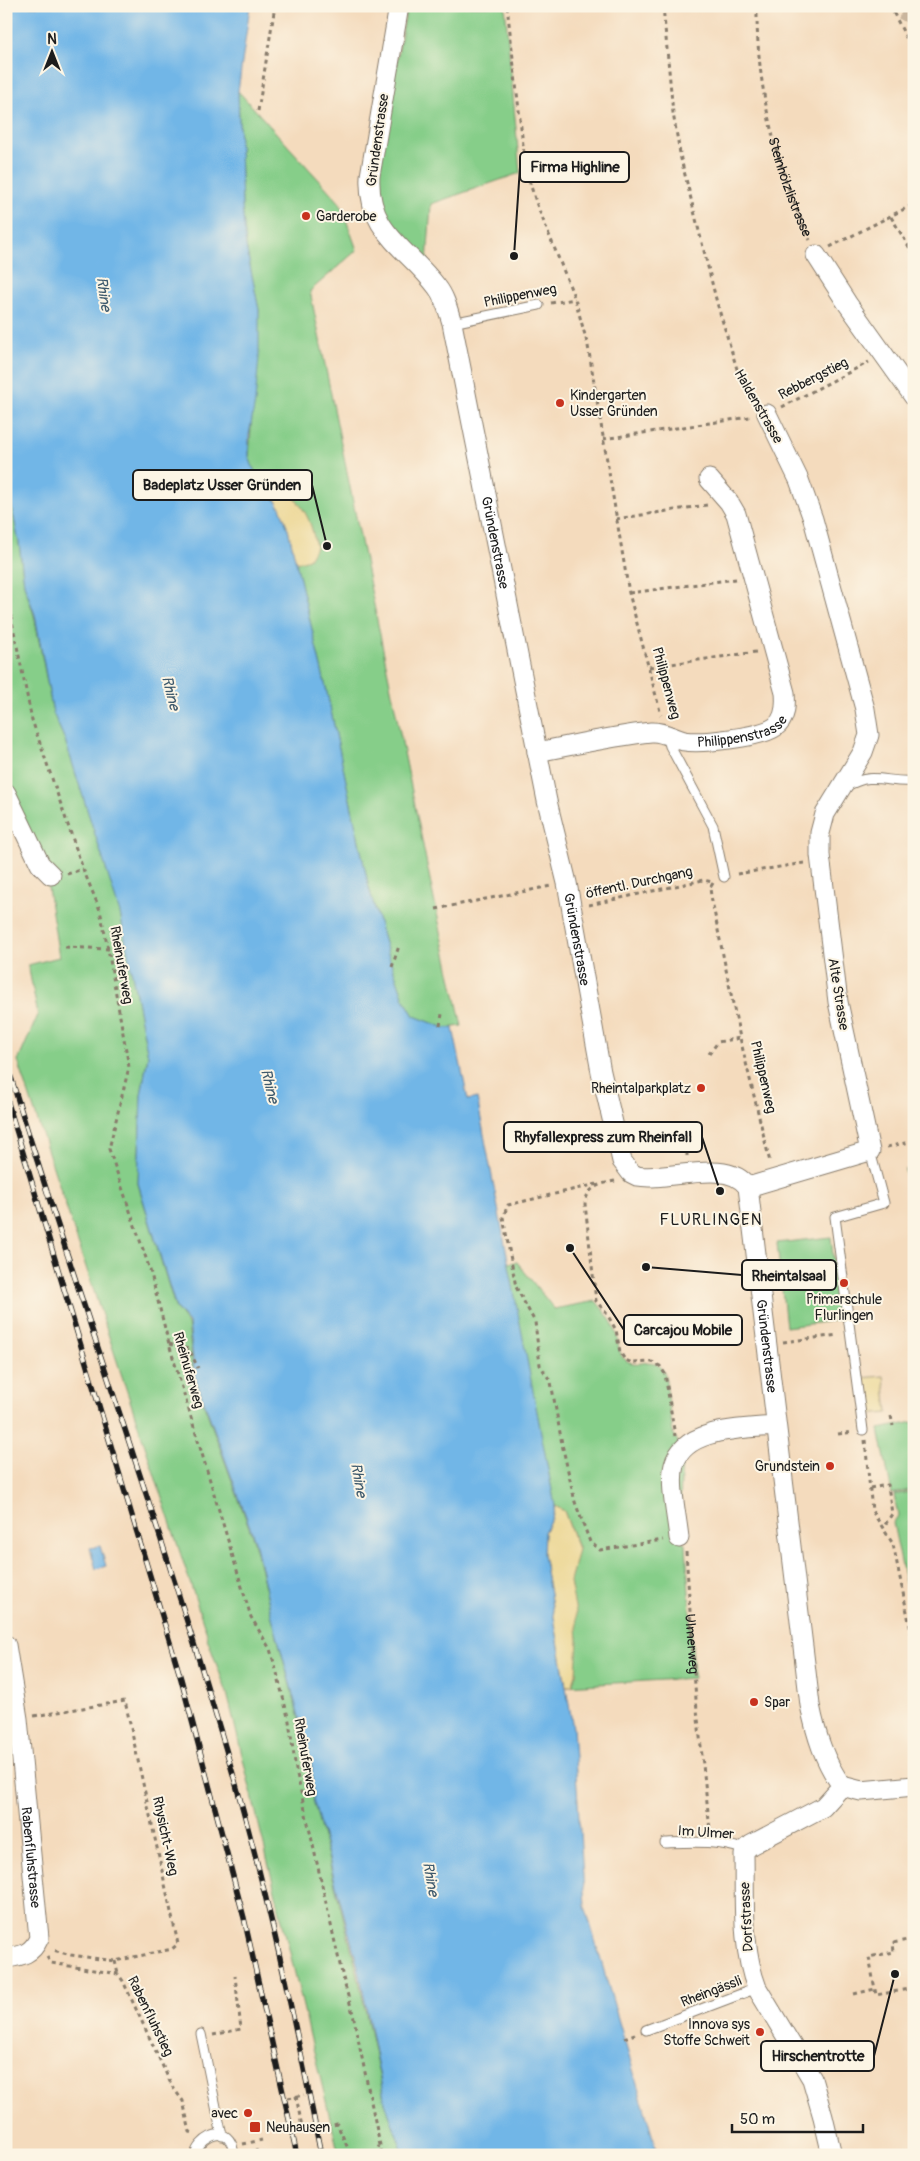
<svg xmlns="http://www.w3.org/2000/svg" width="920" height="2161" viewBox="0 0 920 2161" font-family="Pangolin,sans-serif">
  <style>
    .green { fill: #86ce89; stroke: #517552 }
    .forest { fill: #6cb175; stroke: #446648 }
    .sand { fill: #eeda9e; stroke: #857b5d }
    .water { fill: #71b6e7; stroke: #466982 }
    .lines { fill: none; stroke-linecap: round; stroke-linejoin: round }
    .trunk-tunnel { stroke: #c9b59d; stroke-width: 28; stroke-dasharray: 28 14; stroke-linecap: butt }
    .service-casing { stroke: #887c6c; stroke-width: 11 }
    .minor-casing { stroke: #887c6c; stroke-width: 21 }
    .path { stroke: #887c6c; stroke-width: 3; stroke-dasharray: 4 4; stroke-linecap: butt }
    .service { stroke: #fff; stroke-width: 9 }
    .minor { stroke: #fff; stroke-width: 19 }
    .rail-casing { stroke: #1c1c1c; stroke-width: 5.5 }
    .rail { stroke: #fcf5e5; stroke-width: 4; stroke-dasharray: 11; stroke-linecap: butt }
    .poi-dot { fill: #c8321e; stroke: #fcf5e5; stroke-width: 2 }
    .labels { text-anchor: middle; stroke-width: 4; stroke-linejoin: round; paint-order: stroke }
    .street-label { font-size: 14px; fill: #1c1c1c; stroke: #fcf5e5 }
    .poi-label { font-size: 14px; fill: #1c1c1c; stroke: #fcf5e5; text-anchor: start }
    .water-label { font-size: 15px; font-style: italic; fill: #3e5a6d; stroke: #fcf5e5 }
    .quarter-label { font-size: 16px; letter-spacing: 1px; fill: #1c1c1c; stroke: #fcf5e5 }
    .leader { fill: none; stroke: #1c1c1c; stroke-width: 2 }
    .callout-dot { fill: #1c1c1c; stroke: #fcf5e5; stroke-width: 2 }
    .callout { fill: #fcf5e5; stroke: #1c1c1c; stroke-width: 2 }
    .callout-label { font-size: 15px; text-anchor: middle; font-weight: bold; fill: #1c1c1c }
  </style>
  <rect width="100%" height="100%" fill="#fcf5e5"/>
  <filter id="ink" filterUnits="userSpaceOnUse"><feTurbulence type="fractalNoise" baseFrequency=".02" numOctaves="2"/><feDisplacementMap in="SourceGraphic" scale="10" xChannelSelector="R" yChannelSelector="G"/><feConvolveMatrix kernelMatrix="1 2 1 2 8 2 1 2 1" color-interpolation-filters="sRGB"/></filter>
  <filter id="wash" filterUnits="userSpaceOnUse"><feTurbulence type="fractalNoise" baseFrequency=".0096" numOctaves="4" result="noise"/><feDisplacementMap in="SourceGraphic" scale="20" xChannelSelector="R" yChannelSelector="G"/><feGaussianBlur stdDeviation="1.12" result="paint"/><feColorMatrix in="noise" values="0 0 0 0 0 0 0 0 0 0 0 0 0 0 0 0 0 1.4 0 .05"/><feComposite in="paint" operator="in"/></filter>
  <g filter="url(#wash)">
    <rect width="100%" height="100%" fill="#f4dbbd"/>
    <!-- green -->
    <g class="green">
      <path d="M407 6H505L520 173 431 204 427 263 390 224 380 202 377 168Z"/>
      <path d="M238 91 340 203 357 250 310 291 436 909 462 1026 445 1028 414 1016 404 999 389 957 369 888 326 688 288 529 280 507 254 470 249 457 259 310 246 246 242 206Z"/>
      <path d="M6 490 9 493 19 543 24 584 34 615 53 713 65 740 120 912 148 1056 141 1095 138 1184 175 1307 188 1324 194 1377 254 1541 272 1617 311 1764 313 1799 357 1971 385 2103 404 2155H339L227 1693 207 1638 208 1637 18 1061 38 1015 28 965 59 957 48 888 6 801Z"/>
      <path d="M914 1169V1211H912L905 1170Z"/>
      <path d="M831 1237 840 1320 786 1327 777 1243Z"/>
      <path d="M517 1262 554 1309 596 1301C603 1310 613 1321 616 1332 619 1341 617 1355 627 1361 643 1369 652 1352 665 1374L673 1433 682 1449 679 1538 686 1544 694 1678 566 1686 555 1630 578 1548 564 1511 555 1506 508 1263Z"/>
      <path d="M914 1422V1489L892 1494 879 1429Z"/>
      <path d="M914 1491V1625L893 1523 898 1516 894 1495Z"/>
    </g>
    <!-- forest -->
    <path class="forest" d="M905 6H914V30Z"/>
    <!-- sand -->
    <g class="sand">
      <path d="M265 484H282C304 508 310 515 316 547L309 559 296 563C289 534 284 507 265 484Z"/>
      <path d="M884 1376 888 1413 866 1415 861 1378Z"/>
      <path d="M555 1506 564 1511 578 1549 570 1582 576 1612 578 1640 576 1674 572 1686H566L543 1554 544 1532 552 1518Z"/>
    </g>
    <!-- water -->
    <g class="water">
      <path d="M6 6H250L238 91 242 206 246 246 259 310V357L255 402 249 435V457L254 470 280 507 288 529 326 688 369 888 389 957 404 999 414 1016 445 1028H453L468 1100 477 1098 555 1506 552 1518 544 1532 543 1554 573 1728 585 1906 658 2155H404L385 2103 359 1971 313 1799 312 1765 272 1617 255 1541 195 1377 189 1323 176 1308 138 1183 141 1095 148 1056 120 913 65 740 53 713 35 615 24 584 19 543 9 493 6 489Z"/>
      <path d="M100 1546 106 1566 96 1569 90 1548Z"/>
    </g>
  </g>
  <g filter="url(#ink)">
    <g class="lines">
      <!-- trunk-tunnel -->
      <path class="trunk-tunnel" d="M905 6 914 11"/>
      <!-- service casing -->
      <g class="service-casing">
        <g id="service">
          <path d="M452 323 539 305"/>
          <path d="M667 735 670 746 713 826 724 877"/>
          <path d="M846 787C873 770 887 784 914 781"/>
          <path d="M863 1430 835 1217 884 1203 870 1151"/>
          <path d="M665 1843C691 1842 720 1840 745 1850"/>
          <path d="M646 2030 757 1988"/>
          <path d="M201 2034 222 2136"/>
          <path d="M195 2155C198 2141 222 2124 231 2143 233 2146 233 2151 234 2155"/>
        </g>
      </g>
      <!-- minor casing -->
      <g class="minor-casing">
        <g id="minor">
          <path id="s3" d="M399 6 370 176C367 233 407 247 437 287 445 297 448 310 452 323L547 801 567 883 601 1072 622 1161 631 1173 637 1176C668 1182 727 1157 748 1187L810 1705C816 1735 824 1761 842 1786"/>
          <path d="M816 255 847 303 914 397"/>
          <path id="s4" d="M537 752C574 745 613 736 651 732 662 731 673 738 684 741 701 744 761 737 775 727 786 719 786 705 785 693L736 514 729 502 709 479"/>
          <path d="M6 793 40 864 51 875"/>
          <path d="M748 1187 870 1151 838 1002 820 855V833L825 814 863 752 869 735 865 709 813 519 799 480 767 414"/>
          <path d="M679 1538C677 1517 669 1484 674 1465 684 1427 745 1429 776 1426"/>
          <path id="s5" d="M6 1645 18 1719 39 1938C32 1954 22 1956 6 1958"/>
          <path d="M842 1786 861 1791 914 1786"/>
          <path d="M832 2155 823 2117 812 2079 757 1988C741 1947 745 1898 744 1855L745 1850 751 1845 823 1807 842 1786"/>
        </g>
      </g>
      <!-- path -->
      <g class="path">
        <path d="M507 6 526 171 537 205 575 299 588 346 629 593 661 715"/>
        <path d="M663 6 673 113 681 159 717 303 737 369 758 401"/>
        <path id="s1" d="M757 6C756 87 776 167 810 240"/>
        <path d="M890 6 914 53"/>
        <path d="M258 111 275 6"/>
        <path d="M891 217 914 255"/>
        <path d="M346 221 360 215"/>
        <path d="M830 247 914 204"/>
        <path d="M551 303 575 299"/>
        <path d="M914 325V327"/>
        <path d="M782 407 869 362"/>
        <path d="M603 439 750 417"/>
        <path d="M616 519 707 505"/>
        <path d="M6 592 32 720 83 869 100 910 108 949 129 1067 109 1149 150 1270 169 1344 251 1617 270 1649 277 1673 289 1721 296 1770 343 1978 353 2014 382 2155"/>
        <path d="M629 593 736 579"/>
        <path d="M649 667 756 652"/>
        <path d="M67 874 83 869"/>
        <path d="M737 874 804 863"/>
        <path d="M713 883 710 888 711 896 740 1038 770 1162"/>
        <path d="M589 905 703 880 713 882"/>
        <path d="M436 909 551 886"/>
        <path d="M65 947 108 949 120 946"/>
        <path d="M392 967 399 946"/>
        <path d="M440 1026 442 1014"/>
        <path d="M709 1054 718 1042 740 1038"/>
        <path d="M887 1147 914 1141"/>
        <path d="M687 1156V1147L691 1139"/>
        <path d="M615 1181C599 1184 587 1187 585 1204L596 1301 607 1314 616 1330 620 1352 625 1360 633 1363 652 1362 660 1366 665 1374 675 1436"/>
        <path d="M597 1184 508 1205 503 1217 516 1287 535 1322 540 1365 551 1382 562 1444 575 1502 590 1542 600 1550 663 1540"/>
        <path d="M783 1342 838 1335"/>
        <path d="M169 1344 189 1349 198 1368"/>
        <path d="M891 1416 893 1426"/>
        <path d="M838 1434 853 1432"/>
        <path d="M865 1440 872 1511 893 1544 914 1646"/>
        <path d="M870 1488 888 1485 892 1514 883 1528"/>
        <path id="s2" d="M686 1552 696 1700 710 1830"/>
        <path d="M34 1716 125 1701 178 1944 172 1949 115 1961 71 1955 53 1950"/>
        <path d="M914 1948 912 1939 893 1943 894 1952 869 1957 876 1995 914 1988"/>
        <path d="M47 1957 51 1963 118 1974 123 1981 172 2086 183 2101 190 2132 194 2133"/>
        <path d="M115 1961 118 1974"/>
        <path d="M854 1994 875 1989"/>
        <path d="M213 2035 241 2029 235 1976"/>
        <path d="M624 2038 635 2034"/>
        <path d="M296 2096 303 2132"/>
        <path d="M288 2098 304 2095"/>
        <path d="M326 2127 337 2124 351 2155"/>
        <path d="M243 2144 262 2140"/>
        <path d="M246 2153 260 2150"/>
        <path d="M164 2154 167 2155"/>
        <path d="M375 2155 379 2146"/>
      </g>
      <!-- service -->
      <use href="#service" class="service"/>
      <!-- minor -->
      <use href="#minor" class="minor"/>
      <!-- rail casing -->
      <g class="rail-casing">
        <g id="rail">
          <path d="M6 1061C79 1302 166 1539 235 1781 270 1904 297 2029 321 2155"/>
          <path d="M6 1096 181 1679 244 1918 297 2155"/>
        </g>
      </g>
      <!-- rail -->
      <use href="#rail" class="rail"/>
    </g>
  </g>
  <!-- markers -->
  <g class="poi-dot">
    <circle cx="306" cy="216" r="5"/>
    <circle cx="560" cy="403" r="5"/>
    <circle cx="701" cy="1088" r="5"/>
    <circle cx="844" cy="1283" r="5"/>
    <circle cx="830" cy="1466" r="5"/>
    <circle cx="754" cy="1702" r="5"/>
    <circle cx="760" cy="2032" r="5"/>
    <circle cx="248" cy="2113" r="5"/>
    <rect x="249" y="2121" width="12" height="12" rx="2.5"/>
  </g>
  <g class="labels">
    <!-- street labels -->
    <g class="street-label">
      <text transform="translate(377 140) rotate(-82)" y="5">Gründenstrasse</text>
      <text dy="5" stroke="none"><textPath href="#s1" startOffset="185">Steinhölzlistrasse</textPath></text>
      <text transform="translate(520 295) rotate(-11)" y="5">Philippenweg</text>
      <text transform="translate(813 378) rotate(-27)" y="5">Rebbergstieg</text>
      <text transform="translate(759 406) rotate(60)" y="5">Haldenstrasse</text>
      <text dy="5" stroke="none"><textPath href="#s3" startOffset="570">Gründenstrasse</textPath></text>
      <text transform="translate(667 683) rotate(75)" y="5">Philippenweg</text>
      <text dy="5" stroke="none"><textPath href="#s4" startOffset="210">Philippenstrasse</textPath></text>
      <text transform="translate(639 882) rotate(-12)" y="5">öffentl. Durchgang</text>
      <text dy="5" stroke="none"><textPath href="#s3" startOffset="975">Gründenstrasse</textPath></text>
      <text transform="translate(122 965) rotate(80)" y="5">Rheinuferweg</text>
      <text transform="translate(839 994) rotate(81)" y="5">Alte Strasse</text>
      <text transform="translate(764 1077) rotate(77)" y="5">Philippenweg</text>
      <text dy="5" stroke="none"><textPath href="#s3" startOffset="1499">Gründenstrasse</textPath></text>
      <text transform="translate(189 1370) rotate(74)" y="5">Rheinuferweg</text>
      <text dy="5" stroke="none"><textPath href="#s2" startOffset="92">Ulmerweg</textPath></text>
      <text transform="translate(306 1757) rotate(80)" y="5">Rheinuferweg</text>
      <text transform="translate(706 1832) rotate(4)" y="5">Im Ulmer</text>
      <text transform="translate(166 1836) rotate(78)" y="5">Rhysicht-Weg</text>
      <text dy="5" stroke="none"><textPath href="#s5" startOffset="214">Rabenfluhstrasse</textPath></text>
      <text transform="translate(746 1917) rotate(-93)" y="5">Dorfstrasse</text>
      <text transform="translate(711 1991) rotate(-21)" y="5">Rheingässli</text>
      <text transform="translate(151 2016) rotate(64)" y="5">Rabenfluhstieg</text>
    </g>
    <!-- poi labels -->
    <g class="poi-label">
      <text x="316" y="221">Garderobe</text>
      <text x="570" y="400">Kindergarten<tspan x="570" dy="16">Usser Gründen</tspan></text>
      <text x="691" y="1093" text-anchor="end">Rheintalparkplatz</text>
      <text x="844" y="1304" text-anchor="middle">Primarschule<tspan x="844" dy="16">Flurlingen</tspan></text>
      <text x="820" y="1471" text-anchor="end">Grundstein</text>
      <text x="764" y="1707">Spar</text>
      <text x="750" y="2029" text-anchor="end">Innova sys<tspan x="750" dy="16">Stoffe Schweit</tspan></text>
      <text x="238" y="2118" text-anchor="end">avec</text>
      <text x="266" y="2132">Neuhausen</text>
    </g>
    <!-- water labels -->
    <g class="water-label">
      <text transform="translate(104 294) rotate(82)" y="5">Rhine</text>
      <text transform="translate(171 693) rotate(76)" y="5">Rhine</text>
      <text transform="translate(270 1086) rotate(76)" y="5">Rhine</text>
      <text transform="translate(359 1480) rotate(80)" y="5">Rhine</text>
      <text transform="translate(431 1879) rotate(80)" y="5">Rhine</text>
    </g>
    <!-- quarter labels -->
    <g class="quarter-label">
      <text x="711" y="1225">FLURLINGEN</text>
    </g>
  </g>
  <!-- callouts -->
  <path class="leader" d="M514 256L520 167M327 546L312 485M720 1191L702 1137M646 1267L742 1275M570 1248L624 1330M895 1974L874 2056"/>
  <g class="callout-dot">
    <circle cx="514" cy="256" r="5"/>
    <circle cx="327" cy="546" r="5"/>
    <circle cx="720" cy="1191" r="5"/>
    <circle cx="646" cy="1267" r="5"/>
    <circle cx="570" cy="1248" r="5"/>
    <circle cx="895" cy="1974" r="5"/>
  </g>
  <g class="callout">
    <rect x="520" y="152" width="109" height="30" rx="5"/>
    <rect x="133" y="470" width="179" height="30" rx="5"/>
    <rect x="504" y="1122" width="198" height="30" rx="5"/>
    <rect x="742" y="1260" width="94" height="30" rx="5"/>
    <rect x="624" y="1315" width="118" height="30" rx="5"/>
    <rect x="761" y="2041" width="113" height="30" rx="5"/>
  </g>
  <g class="callout-label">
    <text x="575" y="172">Firma Highline</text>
    <text x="222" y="490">Badeplatz Usser Gründen</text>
    <text x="603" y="1142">Rhyfallexpress zum Rheinfall</text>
    <text x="789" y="1281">Rheintalsaal</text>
    <text x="683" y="1335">Carcajou Mobile</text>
    <text x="818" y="2061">Hirschentrotte</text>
  </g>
  <!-- margin -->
  <rect width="920" height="2161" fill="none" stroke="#fcf5e5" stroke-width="25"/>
  <!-- north arrow -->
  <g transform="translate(52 52)" stroke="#fcf5e5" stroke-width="4" paint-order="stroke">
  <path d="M0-4L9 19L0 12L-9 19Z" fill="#1c1c1c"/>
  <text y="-8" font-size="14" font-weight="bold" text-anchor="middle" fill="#1c1c1c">N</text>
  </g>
  <!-- scale -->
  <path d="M732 2124v8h131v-8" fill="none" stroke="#1c1c1c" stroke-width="2.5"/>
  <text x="740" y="2124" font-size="15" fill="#1c1c1c" stroke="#fcf5e5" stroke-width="4" paint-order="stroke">50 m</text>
</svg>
